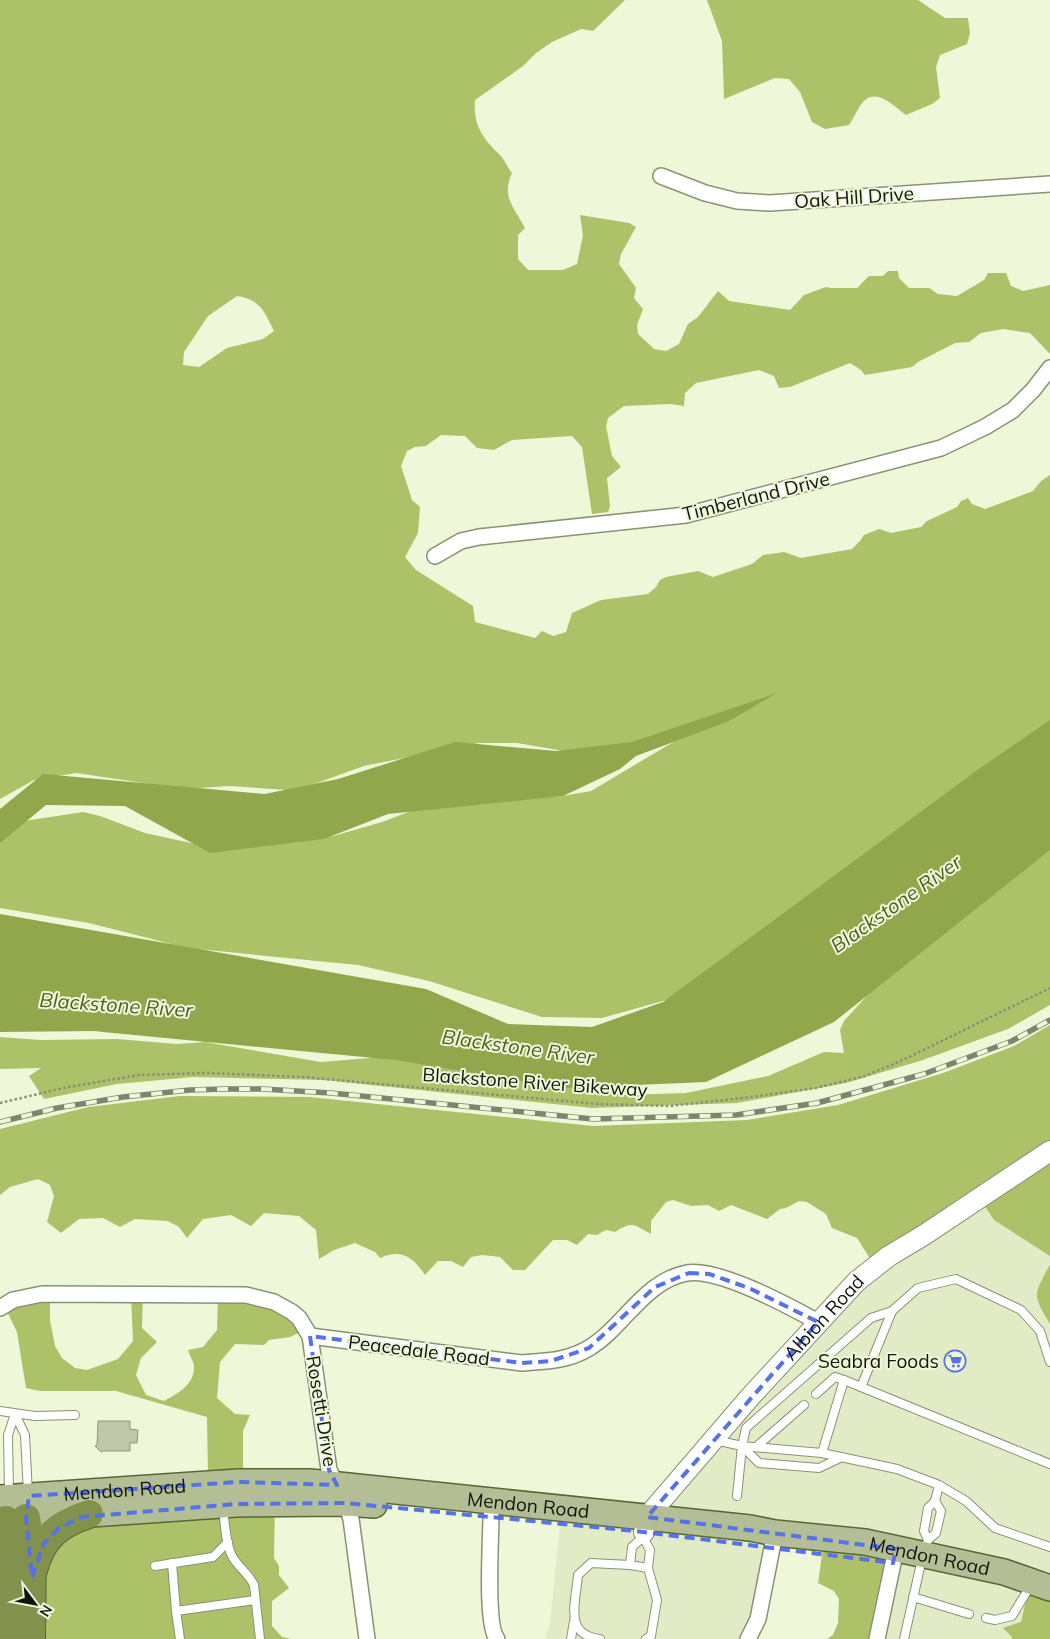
<svg xmlns="http://www.w3.org/2000/svg" width="1050" height="1639" viewBox="0 0 1050 1639" font-family="Mulish,sans-serif">
  <style>
    .built { fill: #e1ecc6 }
    .forest { fill: #adc268; fill-rule: evenodd }
    .water { fill: #92a64c }
    .building { fill: #bfc7aa; stroke: #8f977b }
    .lines { fill: none; stroke-linecap: round; stroke-linejoin: round }
    .service-casing { stroke: #8a9276; stroke-width: 10 }
    .minor-casing { stroke: #8a9276; stroke-width: 18 }
    .tertiary-casing { stroke: #8a9276; stroke-width: 22 }
    .primary-casing { stroke: #5b6636; stroke-width: 28 }
    .motorway-casing { stroke: #5b6636; stroke-width: 30 }
    .path { stroke: #888e79; stroke-width: 2.5; stroke-dasharray: 2.5 2.5; stroke-linecap: butt }
    .service { stroke: #fff; stroke-width: 8 }
    .minor { stroke: #fff; stroke-width: 15 }
    .tertiary { stroke: #fff; stroke-width: 20 }
    .primary { stroke: #b4be94; stroke-width: 25 }
    .motorway { stroke: #82924d; stroke-width: 28 }
    .rail-casing { stroke: #7e8470; stroke-width: 5.5 }
    .rail { stroke: #eef7d8; stroke-width: 4; stroke-dasharray: 11; stroke-linecap: butt }
    .marked { fill: none; stroke: #5672e8; stroke-width: 4; stroke-dasharray: 10 6; stroke-linejoin: round }
    .labels { text-anchor: middle; stroke-width: 4; stroke-linejoin: round; paint-order: stroke }
    .street-label { font-size: 19px; fill: #12150b; stroke: #eef7d8 }
    .poi-label { font-size: 19px; fill: #12150b; stroke: #eef7d8; text-anchor: end }
    .water-label { font-size: 20px; font-style: italic; fill: #515e1f; stroke: #eef7d8 }
  </style>
  <rect width="100%" height="100%" fill="#eef7d8"/>
  <!-- built -->
  <path class="built" d="M978 1196 994 1220 1050 1256V1264L1036 1292 1038 1303 1050 1324V1596L1028 1591 1021 1622 1011 1639H878L893 1558 776 1541 754 1624 745 1635 739 1639H545L550 1623 561 1516 635 1524 812 1320Z"/>
  <!-- forest -->
  <g class="forest">
    <path d="M0 0H625L593 31 581 29 552 42 536 53 523 66 475 100C473 124 482 137 498 153 504 158 507 167 512 173 501 197 514 207 525 228L518 235V259L528 270H563L577 264 583 235 580 215 629 223 636 227 621 254 619 264 636 288 634 298 643 309 637 325 638 334 654 349 666 351 679 344 688 324 698 317 718 291 729 301 790 310 804 295 826 287 831 288H857L869 276H883L888 271H898L899 278 909 288H929L938 294 957 296 984 280 988 273H1006L1011 286 1023 291 1050 285V354L1030 333 1003 329 981 333 969 342 955 343 918 362 912 367 865 375 861 370 850 363 790 387 779 388 774 376 759 370 696 383 685 393 684 406 670 404 624 406 608 418 606 426 612 456 621 467 607 478 610 506 608 512 592 514 582 447 572 436 512 440 494 450 477 448 465 436 441 435 426 446 415 447 407 451 401 466 412 500 420 507 418 533 405 557 416 570 473 606 475 622 535 638 542 631 553 636 566 632 572 613 601 600 648 594 656 587 660 580 666 577 698 571 713 577 752 564 763 555 784 552 801 558 852 549 860 541 864 535 879 529 891 533 921 527 927 521 957 507 961 501 968 498 972 504 985 509 1033 491 1041 481 1050 475V730L677 997 602 1018 542 1017 429 981 358 965 187 948 89 923 0 908V838L24 821 83 812 100 816 145 833 214 848 330 837 382 822 445 798 482 794 556 797 591 791 680 738 595 751 569 752 517 743H479L364 766 306 787 287 790 230 786 184 789 76 773 34 780 0 799ZM237 296C261 300 264 311 274 331L263 339 227 348 199 367 183 365 184 352 208 316Z"/>
    <path d="M707 0H918L945 18H968L970 33 967 44 940 55 936 67 940 98 932 104 906 115C895 107 877 88 864 101 858 107 854 118 849 125L825 129 812 122 800 92 789 79 775 78 724 99 722 41Z"/>
    <path d="M1050 840V1005L1008 1029 923 1060 846 1083 737 1103 592 1108 324 1080 193 1077 117 1084 44 1099 29 1076 41 1068 0 1069V1037L41 1040 117 1039 177 1044 205 1042 321 1062 395 1056 524 1076 624 1095 686 1093 768 1076 824 1052 844 1053 840 1030 844 1021 883 978Z"/>
    <path d="M1050 1025V1256L994 1220 978 1196 871 1260 857 1238 832 1228 826 1214 807 1202 799 1201 786 1208 780 1209 767 1219 731 1205 719 1211 708 1205 691 1206 673 1200 666 1202 651 1221V1234C633 1224 632 1221 615 1232L606 1230 597 1235 588 1234 577 1245 567 1240H553L525 1270H513L500 1257 482 1255 471 1257 463 1267 451 1261H438L425 1275C414 1258 401 1248 380 1258L375 1252 355 1243 334 1250 319 1259 316 1230 299 1216 264 1213 251 1226 231 1215 203 1219 187 1238 179 1227 168 1221 135 1219 120 1227 103 1218 79 1219 61 1233 47 1222 54 1196 50 1185 38 1179 10 1187 0 1195V1129L88 1107 180 1096 309 1097 593 1126 747 1120 838 1105 943 1073 1014 1046Z"/>
    <path d="M1050 1264V1324C1031 1292 1034 1296 1050 1264Z"/>
    <path d="M143 1290 142 1328 157 1342 141 1358 136 1375 146 1395 164 1401C178 1393 195 1385 194 1365 193 1361 189 1354 188 1350L203 1347 217 1330 218 1295 250 1292 305 1330 290 1337 269 1340 264 1345 235 1344 220 1362 217 1398 235 1414 250 1415 243 1431V1475L208 1479 207 1417 116 1391H40L26 1388 17 1332 2 1301 50 1291V1320L55 1346 62 1358 75 1368 87 1370 118 1359 133 1341 131 1295Z"/>
    <path d="M275 1502 274 1558 279 1566V1575L289 1588 272 1601V1626L282 1637 291 1639H28L58 1525Z"/>
    <path d="M823 1548 890 1556 878 1639H827L833 1635 838 1623 839 1599 834 1591 818 1583Z"/>
    <path d="M1028 1591 1050 1596V1639H1011L1012 1637 1003 1628 1021 1622Z"/>
  </g>
  <!-- water -->
  <g class="water">
    <path d="M777 693 729 721 636 756 620 769 563 796 388 814 324 839 210 853 125 806 46 805 0 843V809L43 774 265 794 338 779 455 742 556 751 632 742Z"/>
    <path d="M1050 720V850L834 1022 706 1082 565 1088 395 1060 93 1031 0 1032V914L426 989 508 1024 592 1027 663 1002 976 771Z"/>
  </g>
  <!-- building -->
  <path class="building" d="M98 1421H130V1429L138 1430 137 1443H130V1451H103L101 1452 95 1446 97 1445Z"/>
  <g class="lines">
    <!-- service casing -->
    <g class="service-casing">
      <g id="service">
        <path d="M861 1387 892 1311 918 1288 956 1279 1021 1310 1040 1331 1050 1362"/>
        <path d="M816 1394 835 1377 844 1380"/>
        <path d="M0 1411 35 1416 75 1415"/>
        <path d="M15 1414 25 1435 28 1494"/>
        <path d="M715 1440 742 1446 822 1453 897 1469 939 1485 966 1501 995 1528 1050 1547"/>
        <path d="M742 1446 759 1463 819 1468 842 1457"/>
        <path d="M756 1447 804 1405"/>
        <path d="M822 1453 844 1380 1050 1464"/>
        <path d="M9 1493 8 1435 15 1414"/>
        <path d="M737 1496 742 1446 746 1428 871 1318 892 1311"/>
        <path d="M223 1507C225 1522 225 1542 232 1556 238 1567 249 1574 254 1585L260 1639"/>
        <path d="M643 1537 650 1550 648 1568 657 1600 651 1636 646 1639"/>
        <path d="M928 1540 924 1531 928 1508 935 1501 939 1485"/>
        <path d="M172 1563 176 1611 255 1600"/>
        <path d="M630 1565 648 1568"/>
        <path d="M155 1566 213 1557 228 1542"/>
        <path d="M913 1597 969 1614"/>
        <path d="M176 1611 180 1639"/>
        <path d="M986 1618 995 1620 1012 1616 1026 1593"/>
        <path d="M571 1639 574 1621"/>
        <path d="M600 1639C563 1635 576 1602 578 1575L591 1563 630 1565 632 1547 643 1537V1534"/>
        <path d="M904 1639 923 1554 928 1540 936 1533 941 1511 935 1501"/>
      </g>
    </g>
    <!-- minor casing -->
    <g class="minor-casing">
      <g id="minor">
        <path d="M661 176 705 193 737 201 770 203 1050 184"/>
        <path d="M435 556 461 541 479 537 686 515 941 448 985 427 1013 410 1033 390 1050 368"/>
        <path d="M0 1308 13 1300 42 1294 246 1295 274 1302 292 1312 299 1318 310 1336 329 1470 346 1503 351 1519 367 1639"/>
        <path d="M310 1336 522 1363C546 1361 568 1361 589 1348 624 1327 644 1281 687 1273 719 1268 789 1306 818 1322"/>
        <path d="M491 1516C491 1539 485 1624 497 1639"/>
        <path d="M748 1639 758 1619 775 1533"/>
        <path d="M877 1639 896 1549"/>
      </g>
    </g>
    <!-- tertiary casing -->
    <g class="tertiary-casing">
      <g id="tertiary">
        <path id="s1" d="M644 1532 647 1517 750 1397 857 1281 889 1256 924 1235 1050 1151"/>
      </g>
    </g>
    <!-- primary casing -->
    <g class="primary-casing">
      <g id="primary">
        <path id="s2" d="M0 1498 238 1482H310L750 1528 775 1533 865 1542 1004 1572 1050 1588"/>
        <path d="M5 1520 236 1504 346 1503 374 1505"/>
      </g>
    </g>
    <!-- motorway casing -->
    <g class="motorway-casing">
      <g id="motorway">
        <path d="M26 1518 32 1554 31 1639"/>
        <path d="M6 1520 8 1639"/>
        <path d="M33 1570C42 1537 58 1524 89 1514"/>
      </g>
    </g>
    <!-- path -->
    <path class="path" d="M0 1103 68 1087 139 1075 208 1073 303 1077 598 1104 670 1106 743 1098 816 1088 865 1076 903 1060 1050 988"/>
    <!-- service -->
    <use href="#service" class="service"/>
    <!-- minor -->
    <use href="#minor" class="minor"/>
    <!-- tertiary -->
    <use href="#tertiary" class="tertiary"/>
    <!-- primary -->
    <use href="#primary" class="primary"/>
    <!-- motorway -->
    <use href="#motorway" class="motorway"/>
    <!-- rail casing -->
    <g class="rail-casing">
      <path id="rail" d="M0 1122 57 1108 123 1097 190 1090 225 1089H262L331 1093 593 1119 736 1115 817 1103 924 1074 1012 1041 1050 1020"/>
    </g>
    <!-- rail -->
    <use href="#rail" class="rail"/>
  </g>
  <!-- marked area -->
  <path class="marked" d="M689 1273 709 1274 749 1288 818 1322 647 1517 896 1549 893 1563 635 1531 346 1503 236 1504 81 1517 59 1528 44 1543 32 1578 26 1518 29 1496 238 1482 337 1485 329 1470 310 1336 522 1363 551 1361 589 1348 655 1287Z"/>
  <!-- icons -->
  <defs>
    <g id="supermarket-ring" transform="scale(1.125)"><circle r="9.5" fill="#eef7d8" stroke="#5672e8" stroke-width="1.5"/><path d="M-6-5.5h2.5l.6 2H6L4.5 2H-2.5L-4.4-4H-6ZM-1.5 3.2a1.3 1.3 0 1 0 .1 0ZM3 3.2a1.3 1.3 0 1 0 .1 0Z" fill="#5672e8"/></g>
  </defs>
  <g fill-rule="evenodd">
    <use href="#supermarket-ring" x="955" y="1361"/>
  </g>
  <g class="labels">
    <!-- street labels -->
    <g class="street-label">
      <text transform="translate(854 197) rotate(-4)" y="7">Oak Hill Drive</text>
      <text transform="translate(756 496) rotate(-14)" y="7">Timberland Drive</text>
      <text transform="translate(535 1082) rotate(4)" y="7">Blackstone River Bikeway</text>
      <text dy="7" stroke="none"><textPath href="#s1" startOffset="282">Albion Road</textPath></text>
      <text transform="translate(419 1350) rotate(7)" y="7">Peacedale Road</text>
      <text transform="translate(322 1411) rotate(81)" y="7">Rosetti Drive</text>
      <text dy="7" stroke="none"><textPath href="#s2" startOffset="125">Mendon Road</textPath></text>
      <text dy="7" stroke="none"><textPath href="#s2" startOffset="530">Mendon Road</textPath></text>
      <text dy="7" stroke="none"><textPath href="#s2" startOffset="935">Mendon Road</textPath></text>
    </g>
    <!-- poi labels -->
    <g class="poi-label">
      <text x="939" y="1368">Seabra Foods</text>
    </g>
    <!-- water labels -->
    <g class="water-label">
      <text transform="translate(896 904) rotate(-35)" y="7">Blackstone River</text>
      <text transform="translate(116 1005) rotate(4)" y="7">Blackstone River</text>
      <text transform="translate(518 1047) rotate(8)" y="7">Blackstone River</text>
    </g>
  </g>
  <!-- north arrow -->
  <g transform="translate(35 1604) rotate(122)" stroke="#eef7d8" stroke-width="4" paint-order="stroke">
  <path d="M0-4L9 19L0 12L-9 19Z" fill="#12150b"/>
  <text y="-8" font-size="14" font-weight="bold" text-anchor="middle" fill="#12150b">N</text>
  </g>
</svg>
